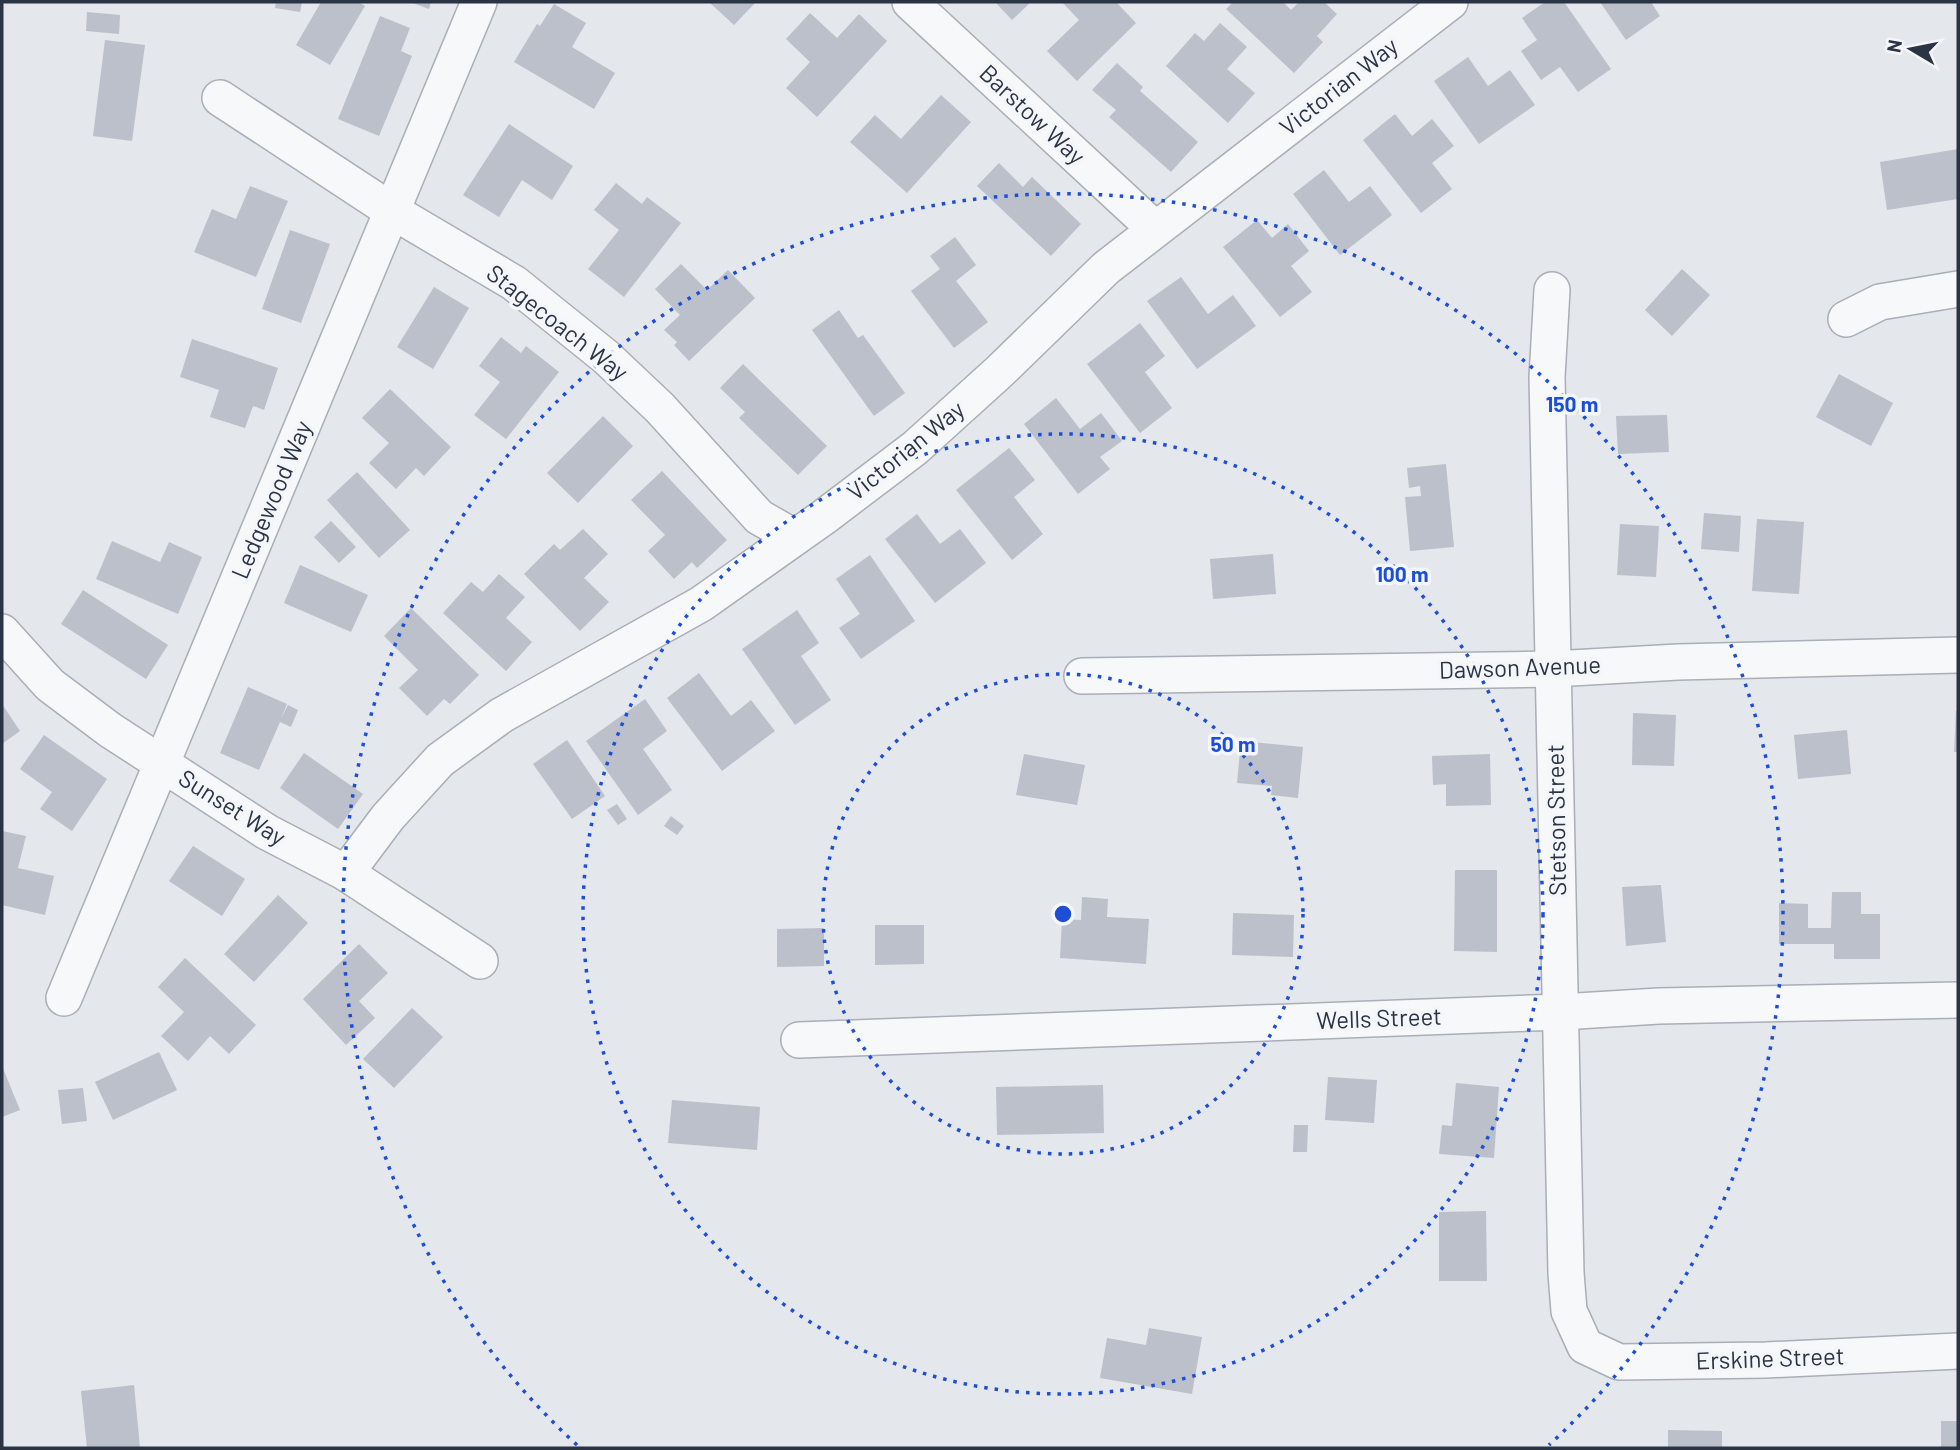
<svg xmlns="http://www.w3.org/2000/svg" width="1960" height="1450" viewBox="0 0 1960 1450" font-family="Barlow,sans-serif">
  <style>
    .building { fill: #bbc0ca }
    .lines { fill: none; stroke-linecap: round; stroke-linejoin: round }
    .minor-casing { stroke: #a9aeb7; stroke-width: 38 }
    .minor { stroke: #f7f8fa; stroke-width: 35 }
    .ring { fill: none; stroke: #1d4ed8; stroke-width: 3.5; stroke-dasharray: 3.5 7 }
    .labels { text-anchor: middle; stroke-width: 7; stroke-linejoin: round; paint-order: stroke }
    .street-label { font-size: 24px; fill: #2b3445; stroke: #f4f6f9 }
    .centre { fill: #1d4ed8; stroke: #f4f6f9; stroke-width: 3.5 }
    .ring-label { font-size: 21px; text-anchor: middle; font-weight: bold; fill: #1d4ed8; stroke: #f4f6f9; stroke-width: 7; stroke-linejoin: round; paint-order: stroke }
  </style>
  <rect width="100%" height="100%" fill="#e4e7ec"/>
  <!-- building -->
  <g class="building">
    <path d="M276 2H302L300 12 275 8Z"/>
    <path d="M321 2H358L365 6 330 65 296 45Z"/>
    <path d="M410 2H431L429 9Z"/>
    <path d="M709 2H756L734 25Z"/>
    <path d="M995 2H1031L1012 20Z"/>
    <path d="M1062 2H1116L1136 23 1077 81 1047 51 1079 20Z"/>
    <path d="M1233 2H1283L1291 10 1299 2H1324L1337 14 1317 36 1323 42 1294 73 1226 9Z"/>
    <path d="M1545 2H1564L1611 69 1578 92 1560 67 1541 80 1521 51 1537 40 1522 18Z"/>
    <path d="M1600 2H1651L1660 16 1626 40Z"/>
    <path d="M554 4 586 23 572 47 615 73 594 109 514 62 537 24 540 26Z"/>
    <path d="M87 12 120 15 119 34 86 31Z"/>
    <path d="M810 13 837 38 859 14 887 41 817 117 786 88 810 62 786 39Z"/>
    <path d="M380 16 410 28 401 51 412 56 379 136 338 119Z"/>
    <path d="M1220 23 1247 47 1227 69 1255 93 1228 123 1166 66 1195 33 1204 41Z"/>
    <path d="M105 40 145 45 132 141 93 136Z"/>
    <path d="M1468 57 1488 86 1510 70 1535 105 1479 144 1434 81Z"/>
    <path d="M1117 63 1143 87 1140 91 1198 142 1171 172 1109 117 1116 110 1092 90Z"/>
    <path d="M941 95 971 122 907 193 850 142 875 115 901 139Z"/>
    <path d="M1395 114 1412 136 1432 119 1454 146 1432 163 1452 189 1421 213 1363 140Z"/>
    <path d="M509 124 573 166 552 200 522 180 499 217 463 195Z"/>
    <path d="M1958 149V199L1887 210 1880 162Z"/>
    <path d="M999 163 1023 187 1032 177 1081 224 1051 256 977 186Z"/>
    <path d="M1324 170 1349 202 1370 186 1392 215 1340 255 1293 194Z"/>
    <path d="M616 183 642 204 647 197 681 223 624 297 588 269 619 230 594 210Z"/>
    <path d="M250 186 288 201 256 277 194 252 212 209 236 219Z"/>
    <path d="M1257 220 1272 238 1288 224 1309 251 1291 266 1312 292 1280 317 1223 247Z"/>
    <path d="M290 230 330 244 301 323 262 309Z"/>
    <path d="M955 237 976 265 956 281 988 322 954 348 911 291 940 269 930 256Z"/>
    <path d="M681 264 707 290 728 270 755 298 689 361 674 345 677 342 664 330 680 315 655 289Z"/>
    <path d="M1682 269 1710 295 1672 336 1645 310Z"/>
    <path d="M1181 277 1208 314 1233 295 1256 326 1197 369 1147 301Z"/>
    <path d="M434 287 469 308 433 369 397 347Z"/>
    <path d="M839 310 858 338 863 335 905 393 874 416 812 330Z"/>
    <path d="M1140 323 1165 356 1145 372 1172 408 1140 433 1087 364Z"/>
    <path d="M501 337 521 353 526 346 559 372 506 439 474 415 500 382 479 366Z"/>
    <path d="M192 339 278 368 264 410 253 406 245 428 210 417 219 390 180 377Z"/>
    <path d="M743 364 827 446 798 475 739 418 745 412 720 388Z"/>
    <path d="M1839 374 1893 403 1871 446 1816 417Z"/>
    <path d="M390 389 451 447 424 476 416 468 396 489 369 463 389 443 362 418Z"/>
    <path d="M1056 398 1080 429 1101 413 1122 441 1100 457 1110 469 1078 494 1024 424Z"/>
    <path d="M1667 415 1669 452 1618 454 1616 416Z"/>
    <path d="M603 416 633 446 578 503 547 473Z"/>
    <path d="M1009 448 1035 480 1014 497 1043 534 1012 560 956 490Z"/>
    <path d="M1446 464 1454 547 1410 551 1405 497 1421 496 1420 486 1409 488 1407 468Z"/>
    <path d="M662 471 727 540 697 568 692 562 674 579 648 551 665 535 631 500Z"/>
    <path d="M357 472 410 530 379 558 327 500Z"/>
    <path d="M1704 513 1741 516 1739 552 1701 549Z"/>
    <path d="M917 514 940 544 960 529 986 563 935 603 885 539Z"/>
    <path d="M1757 519 1804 522 1799 594 1752 591Z"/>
    <path d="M331 521 356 547 339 563 314 537Z"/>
    <path d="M1620 524 1659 526 1656 577 1617 575Z"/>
    <path d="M583 529 608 554 584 578 609 602 580 631 524 574 554 544 560 550Z"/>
    <path d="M112 541 160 562 169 542 202 557 178 614 96 579Z"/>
    <path d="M1273 554 1276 594 1213 599 1210 559Z"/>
    <path d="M870 555 915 621 861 659 839 628 860 614 836 579Z"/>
    <path d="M300 565 368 595 351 632 284 603Z"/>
    <path d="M499 574 525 597 506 618 532 642 506 671 443 613 471 582 483 592Z"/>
    <path d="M83 590 168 645 146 679 61 624Z"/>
    <path d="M411 608 479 675 450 704 444 699 427 716 399 688 418 670 384 636Z"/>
    <path d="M797 610 819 643 801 656 831 700 795 725 742 649Z"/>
    <path d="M699 673 731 716 751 700 775 731 722 771 667 698Z"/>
    <path d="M248 687 287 704 281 718 288 705 298 710 291 727 280 722 259 770 220 753Z"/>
    <path d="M645 699 667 731 643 749 672 790 638 815 586 741Z"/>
    <path d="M2 704 20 731 2 744Z"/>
    <path d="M1956 711H1958V752H1954Z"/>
    <path d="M1633 713 1676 715 1674 766 1632 765Z"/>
    <path d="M1847 730 1851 774 1798 779 1794 735Z"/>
    <path d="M44 735 107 779 72 831 40 809 52 792 20 769Z"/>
    <path d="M567 740 605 796 572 819 533 764Z"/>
    <path d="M1241 741 1303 747 1298 798 1271 795 1272 786 1237 783Z"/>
    <path d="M304 753 363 794 338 829 280 788Z"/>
    <path d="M1024 754 1085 765 1077 805 1016 795Z"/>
    <path d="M1490 754 1491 805 1446 806V784L1433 785 1432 756Z"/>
    <path d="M617 804 627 819 618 825 607 810Z"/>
    <path d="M671 816 684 826 677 835 664 826Z"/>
    <path d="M2 831 26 836 18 868 54 876 45 915 2 905Z"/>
    <path d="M193 846 245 879 222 916 169 881Z"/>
    <path d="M1455 870H1497V952L1454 951Z"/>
    <path d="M1661 885 1666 942 1626 946 1622 887Z"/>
    <path d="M1832 892H1861V914H1880V959H1834V944H1779V903L1808 904V928H1831Z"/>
    <path d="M278 895 308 923 254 982 224 954Z"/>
    <path d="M1082 897 1108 899 1107 917 1149 919 1146 964 1060 958 1062 919 1081 920Z"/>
    <path d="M1233 913 1294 915 1293 957 1232 955Z"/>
    <path d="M875 925H924V964L875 965Z"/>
    <path d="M824 928V966L777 967V929Z"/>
    <path d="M359 944 388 973 359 1001 375 1018 346 1045 303 999Z"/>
    <path d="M185 958 256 1025 229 1054 210 1036 188 1061 161 1036 184 1012 158 987Z"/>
    <path d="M412 1008 443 1037 394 1088 363 1059Z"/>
    <path d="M159 1052 177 1090 113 1120 95 1082Z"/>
    <path d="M2 1066 20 1110 2 1117Z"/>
    <path d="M1328 1077 1377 1080 1374 1123 1325 1120Z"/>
    <path d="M1456 1083 1499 1087 1494 1158 1439 1154 1442 1125 1452 1126Z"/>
    <path d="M1103 1085 1104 1133 997 1135 996 1087Z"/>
    <path d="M83 1088 87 1121 62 1124 58 1090Z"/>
    <path d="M672 1100 760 1107 757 1150 668 1143Z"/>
    <path d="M1294 1125H1308L1307 1152H1293Z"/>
    <path d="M1486 1211 1487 1281H1439V1212Z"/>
    <path d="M1149 1328 1202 1337 1192 1394 1100 1378 1107 1338 1146 1345Z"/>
    <path d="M134 1385 140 1448H87L81 1391Z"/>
    <rect x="1941" y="1421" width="17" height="27"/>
    <path d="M1668 1430 1722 1431V1448H1668Z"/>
  </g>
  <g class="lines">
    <!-- minor casing -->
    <g class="minor-casing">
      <g id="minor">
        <path d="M910 2 1154 228"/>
        <path d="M220 98 392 211 514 283 606 357 660 408 759 517 794 537"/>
        <path d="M1552 290 1547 377 1566 1273 1569 1311 1585 1346 1619 1362 1766 1360 1958 1351"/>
        <path d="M1846 319 1880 302 1958 289"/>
        <path d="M2 632 50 685 110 730 267 832 346 873 480 961"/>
        <path d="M1082 676 1553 669 1678 662 1958 655"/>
        <path d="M346 873 388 817 440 760 502 715 701 604 824 517 915 448 999 372 1106 268 1450 2"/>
        <path d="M64 998 479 2"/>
        <path d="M799 1040 1561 1012 1659 1006 1958 1000"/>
      </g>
    </g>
    <!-- minor -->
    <use href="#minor" class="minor"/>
  </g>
  <!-- distance rings -->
  <g class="ring">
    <circle cx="1063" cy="914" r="240"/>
    <circle cx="1063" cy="914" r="480"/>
    <path d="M577 1445A720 720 0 1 1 1549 1445"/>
  </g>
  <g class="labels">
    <!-- street labels -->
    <g class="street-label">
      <text transform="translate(1339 87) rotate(-38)" y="8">Victorian Way</text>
      <text transform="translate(1032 115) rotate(43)" y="8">Barstow Way</text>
      <text transform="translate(557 323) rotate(38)" y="8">Stagecoach Way</text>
      <text transform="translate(906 451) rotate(-39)" y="8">Victorian Way</text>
      <text transform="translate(272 500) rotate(-67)" y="8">Ledgewood Way</text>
      <text transform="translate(1520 668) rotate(-2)" y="8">Dawson Avenue</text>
      <text transform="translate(232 808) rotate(32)" y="8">Sunset Way</text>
      <text transform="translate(1557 820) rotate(-91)" y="8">Stetson Street</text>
      <text transform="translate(1379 1019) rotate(-2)" y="8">Wells Street</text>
      <text transform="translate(1770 1359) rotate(-2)" y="8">Erskine Street</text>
    </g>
  </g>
  <circle cx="1063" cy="914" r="10" class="centre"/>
  <g class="ring-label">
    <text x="1572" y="412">150 m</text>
    <text x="1402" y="582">100 m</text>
    <text x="1233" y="752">50 m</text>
  </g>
  <!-- border -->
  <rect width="1960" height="1450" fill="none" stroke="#2b3445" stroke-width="7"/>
  <!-- north arrow -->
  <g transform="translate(1911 49) rotate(280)" stroke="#f4f6f9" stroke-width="5" paint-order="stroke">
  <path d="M0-5L12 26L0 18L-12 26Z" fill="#2b3445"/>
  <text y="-10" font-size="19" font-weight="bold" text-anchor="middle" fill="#2b3445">N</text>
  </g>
</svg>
